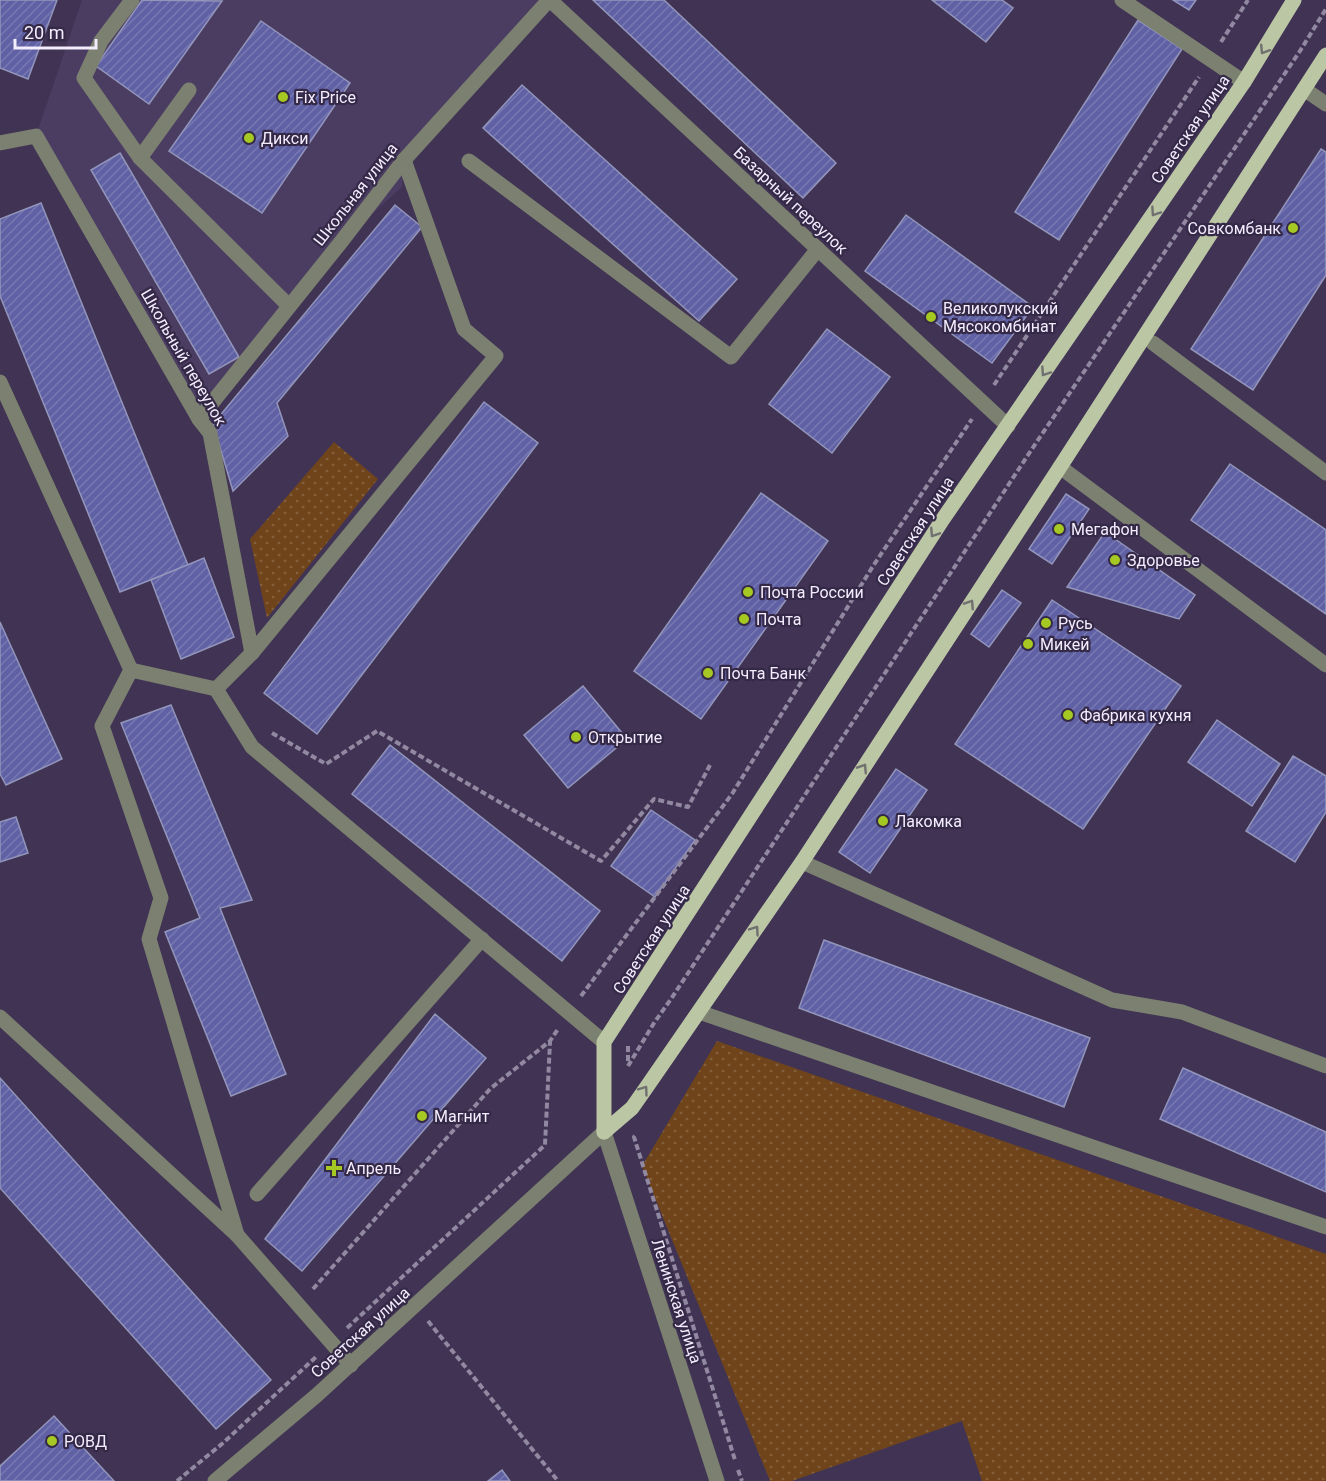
<svg xmlns="http://www.w3.org/2000/svg" width="1326" height="1481" viewBox="0 0 1326 1481" font-family="Roboto,sans-serif">
  <style>
    .built { fill: #4b3d62 }
    .park { fill: url(#park-dots) }
    .building { fill: url(#building-hatch); stroke: #9395bb; stroke-width: 1.5 }
    .lines { fill: none; stroke-linecap: round; stroke-linejoin: round }
    .path { stroke: #9188a1; stroke-width: 4; stroke-dasharray: 6 3; stroke-linecap: butt }
    .minor { stroke: #7b8070; stroke-width: 15 }
    .major { stroke: #bbc6a4; stroke-width: 15 }
    .oneway { stroke: #717071 }
    .poi-dot { fill: #a5c823; stroke: #352948; stroke-width: 2 }
    .labels { text-anchor: middle; stroke-width: 4.5; stroke-linejoin: round; paint-order: stroke }
    .poi-label { font-size: 16px; fill: #f3edfe; stroke: #352948; text-anchor: start }
    .street-label { font-size: 16px; fill: #f3edfe; stroke: #352948 }
  </style>
  <defs>
    <pattern id="park-dots" width="8" height="8" patternUnits="userSpaceOnUse" patternTransform="scale(1.5)"><rect width="8" height="8" fill="#6f441a"/><path d="M2 2h.1M6 6h.1" fill="none" stroke="#845f3c" stroke-width="1.8" stroke-linecap="round"/></pattern>
    <pattern id="building-hatch" width="6" height="6" patternUnits="userSpaceOnUse" patternTransform="scale(1.5)"><rect width="6" height="6" fill="#6061a5"/><path d="M-1 1l2-2M0 6l6-6M5 7l2-2" fill="none" stroke="#7778b2"/></pattern>
  </defs>
  <rect width="100%" height="100%" fill="#403353"/>
  <!-- built -->
  <path class="built" d="M82 0H549L404 160 402 187 341 242 199 419 36 136Z"/>
  <!-- park -->
  <g class="park">
    <path d="M334 442 378 479 267 618 250 539Z"/>
    <path d="M717 1041 1326 1254V1481H982L962 1421 792 1481H770L642 1166Z"/>
  </g>
  <!-- building -->
  <g class="building">
    <path d="M0 0H57L28 79 0 68Z"/>
    <path d="M142 0 222 1 149 104 96 66Z"/>
    <path d="M593 0H664L836 163 803 198Z"/>
    <path d="M932 0H1002L1013 8 986 42Z"/>
    <path d="M1173 0H1196L1189 10Z"/>
    <path d="M1138 20 1182 49 1059 240 1015 212Z"/>
    <path d="M261 21 350 83 262 213 169 151Z"/>
    <path d="M522 85 737 279 699 321 483 128Z"/>
    <path d="M1321 149 1326 152V275L1253 390 1191 349Z"/>
    <path d="M120 153 239 357 209 374 91 170Z"/>
    <path d="M41 203 188 565 120 592 0 296V219Z"/>
    <path d="M395 205 422 227 277 403 288 436 233 491 213 424Z"/>
    <path d="M906 215 1033 307 992 363 865 271Z"/>
    <path d="M827 329 890 377 832 453 769 404Z"/>
    <path d="M484 402 538 443 317 734 264 693Z"/>
    <path d="M1230 464 1326 530V614L1191 520Z"/>
    <path d="M761 493 828 541 701 719 634 671Z"/>
    <path d="M1066 494 1089 509 1052 564 1029 549Z"/>
    <path d="M1105 532 1195 595 1179 619 1067 587Z"/>
    <path d="M204 558 234 637 181 659 151 580Z"/>
    <path d="M1002 590 1021 603 989 647 971 634Z"/>
    <path d="M1052 600 1181 686 1083 829 955 744Z"/>
    <path d="M0 622 62 759 6 785 0 774Z"/>
    <path d="M583 686 627 739 568 788 524 735Z"/>
    <path d="M171 705 252 900 220 908 286 1074 231 1096 165 932 200 918 121 723Z"/>
    <path d="M1217 720 1280 764 1252 806 1188 762Z"/>
    <path d="M390 745 600 911 562 961 352 794Z"/>
    <path d="M1293 756 1326 776V812L1295 862 1246 831Z"/>
    <path d="M896 769 927 790 870 873 839 852Z"/>
    <path d="M651 810 695 840 655 897 611 866Z"/>
    <path d="M16 817 28 853 0 862V822Z"/>
    <path d="M824 940 1090 1038 1064 1107 799 1008Z"/>
    <path d="M435 1014 486 1058 302 1271 265 1239Z"/>
    <path d="M1183 1068 1326 1132V1192L1160 1119Z"/>
    <path d="M0 1078 271 1380 216 1429 0 1188Z"/>
    <path d="M54 1416 114 1481H0V1466Z"/>
    <path d="M502 1470 510 1481H488Z"/>
  </g>
  <g class="lines">
    <!-- path -->
    <g class="path">
      <path d="M1221 42 1248 0"/>
      <path d="M994 385 1199 77"/>
      <path d="M272 733 326 764 377 731 601 861 654 799 688 807 710 765"/>
      <path d="M581 996 732 794 873 566 972 419"/>
      <path d="M628 1061V1045"/>
      <path d="M628 1066 654 1023 671 999 1030 452 1300 51 1326 9"/>
      <path d="M635 1136 634 1137 735 1460"/>
      <path d="M313 1289 490 1089 550 1041 558 1029"/>
      <path d="M428 1321 558 1481"/>
      <path d="M347 1328 545 1145 550 1042"/>
      <path d="M738 1470 742 1481"/>
      <path d="M177 1481 223 1443 317 1356"/>
    </g>
    <!-- minor -->
    <g class="minor">
      <path d="M132 0 101 41 84 78 140 158"/>
      <path d="M550 0 1008 426"/>
      <path d="M1122 0 1244 82"/>
      <path d="M1304 89 1326 104"/>
      <path d="M189 90 140 158 289 306"/>
      <path d="M0 143 36 136 199 419 210 433 252 653"/>
      <path d="M404 160 464 329 496 356 252 653 216 689 252 747 604 1042"/>
      <path d="M469 161 731 357 818 249"/>
      <path d="M1153 343 1326 473"/>
      <path d="M0 382 131 670"/>
      <path d="M199 419 341 242 404 160 549 0"/>
      <path d="M1060 467 1326 665"/>
      <path d="M216 689 131 670 102 726 161 898 149 939 237 1235"/>
      <path d="M802 862 967 935 1112 1000 1182 1012 1326 1066"/>
      <path d="M699 1012 1326 1227"/>
      <path d="M0 1017 237 1235 351 1365"/>
      <path d="M257 1194 482 939"/>
      <path d="M215 1481 317 1395 604 1132 717 1481"/>
    </g>
    <!-- major -->
    <g class="major">
      <path d="M604 1132V1042L943 519 1244 82 1294 0"/>
      <path d="M604 1132 632 1108 646 1088 802 862 1060 467 1326 55"/>
    </g>
  </g>
  <!-- one-way arrows -->
  <defs><path id="oneway-chevron" d="M-2-3.5L2.5 0L-2 3.5" fill="none" stroke-width="1.6" stroke-linecap="round" stroke-linejoin="round" transform="scale(1.5)"/></defs>
  <g class="oneway">
    <use href="#oneway-chevron" transform="translate(1264 50) rotate(122)"/>
    <use href="#oneway-chevron" transform="translate(1155 212) rotate(124)"/>
    <use href="#oneway-chevron" transform="translate(1045 372) rotate(124)"/>
    <use href="#oneway-chevron" transform="translate(934 533) rotate(123)"/>
    <use href="#oneway-chevron" transform="translate(970 604) rotate(-57)"/>
    <use href="#oneway-chevron" transform="translate(863 768) rotate(-57)"/>
    <use href="#oneway-chevron" transform="translate(755 930) rotate(-55)"/>
    <use href="#oneway-chevron" transform="translate(644 1090) rotate(-54)"/>
  </g>
  <!-- markers -->
  <g class="poi-dot">
    <circle cx="283" cy="97" r="6"/>
    <circle cx="249" cy="138" r="6"/>
    <circle cx="1293" cy="228" r="6"/>
    <circle cx="931" cy="317" r="6"/>
    <circle cx="1059" cy="529" r="6"/>
    <circle cx="1115" cy="560" r="6"/>
    <circle cx="748" cy="592" r="6"/>
    <circle cx="744" cy="619" r="6"/>
    <circle cx="1046" cy="623" r="6"/>
    <circle cx="1028" cy="644" r="6"/>
    <circle cx="708" cy="673" r="6"/>
    <circle cx="1068" cy="715" r="6"/>
    <circle cx="576" cy="737" r="6"/>
    <circle cx="883" cy="821" r="6"/>
    <circle cx="422" cy="1116" r="6"/>
    <path d="M331 1159h6v6h6v6h-6v6h-6v-6h-6v-6h6z"/>
    <circle cx="52" cy="1441" r="6"/>
  </g>
  <g class="labels">
    <!-- poi labels -->
    <g class="poi-label">
      <text x="295" y="103">Fix Price</text>
      <text x="261" y="144">Дикси</text>
      <text x="1281" y="234" text-anchor="end">Совкомбанк</text>
      <text x="943" y="314">Великолукский<tspan x="943" dy="18">Мясокомбинат</tspan></text>
      <text x="1071" y="535">Мегафон</text>
      <text x="1127" y="566">Здоровье</text>
      <text x="760" y="598">Почта России</text>
      <text x="756" y="625">Почта</text>
      <text x="1058" y="629">Русь</text>
      <text x="1040" y="650">Микей</text>
      <text x="720" y="679">Почта Банк</text>
      <text x="1080" y="721">Фабрика кухня</text>
      <text x="588" y="743">Открытие</text>
      <text x="895" y="827">Лакомка</text>
      <text x="434" y="1122">Магнит</text>
      <text x="346" y="1174">Апрель</text>
      <text x="64" y="1447">РОВД</text>
    </g>
    <!-- street labels -->
    <g class="street-label">
      <text transform="translate(1190 129) rotate(-56)" y="6">Советская улица</text>
      <text transform="translate(355 194) rotate(-52)" y="6">Школьная улица</text>
      <text transform="translate(791 200) rotate(43)" y="6">Базарный переулок</text>
      <text transform="translate(184 357) rotate(60)" y="6">Школьный переулок</text>
      <text transform="translate(915 531) rotate(-57)" y="6">Советская улица</text>
      <text transform="translate(651 939) rotate(-57)" y="6">Советская улица</text>
      <text transform="translate(677 1301) rotate(72)" y="6">Ленинская улица</text>
      <text transform="translate(360 1332) rotate(-42)" y="6">Советская улица</text>
    </g>
  </g>
  <!-- scale -->
  <path d="M15 39v9h81v-9" fill="none" stroke="#f3edfe" stroke-width="3"/>
  <text x="24" y="39" font-size="18" fill="#f3edfe" stroke="#352948" stroke-width="4.5" paint-order="stroke">20 m</text>
</svg>
